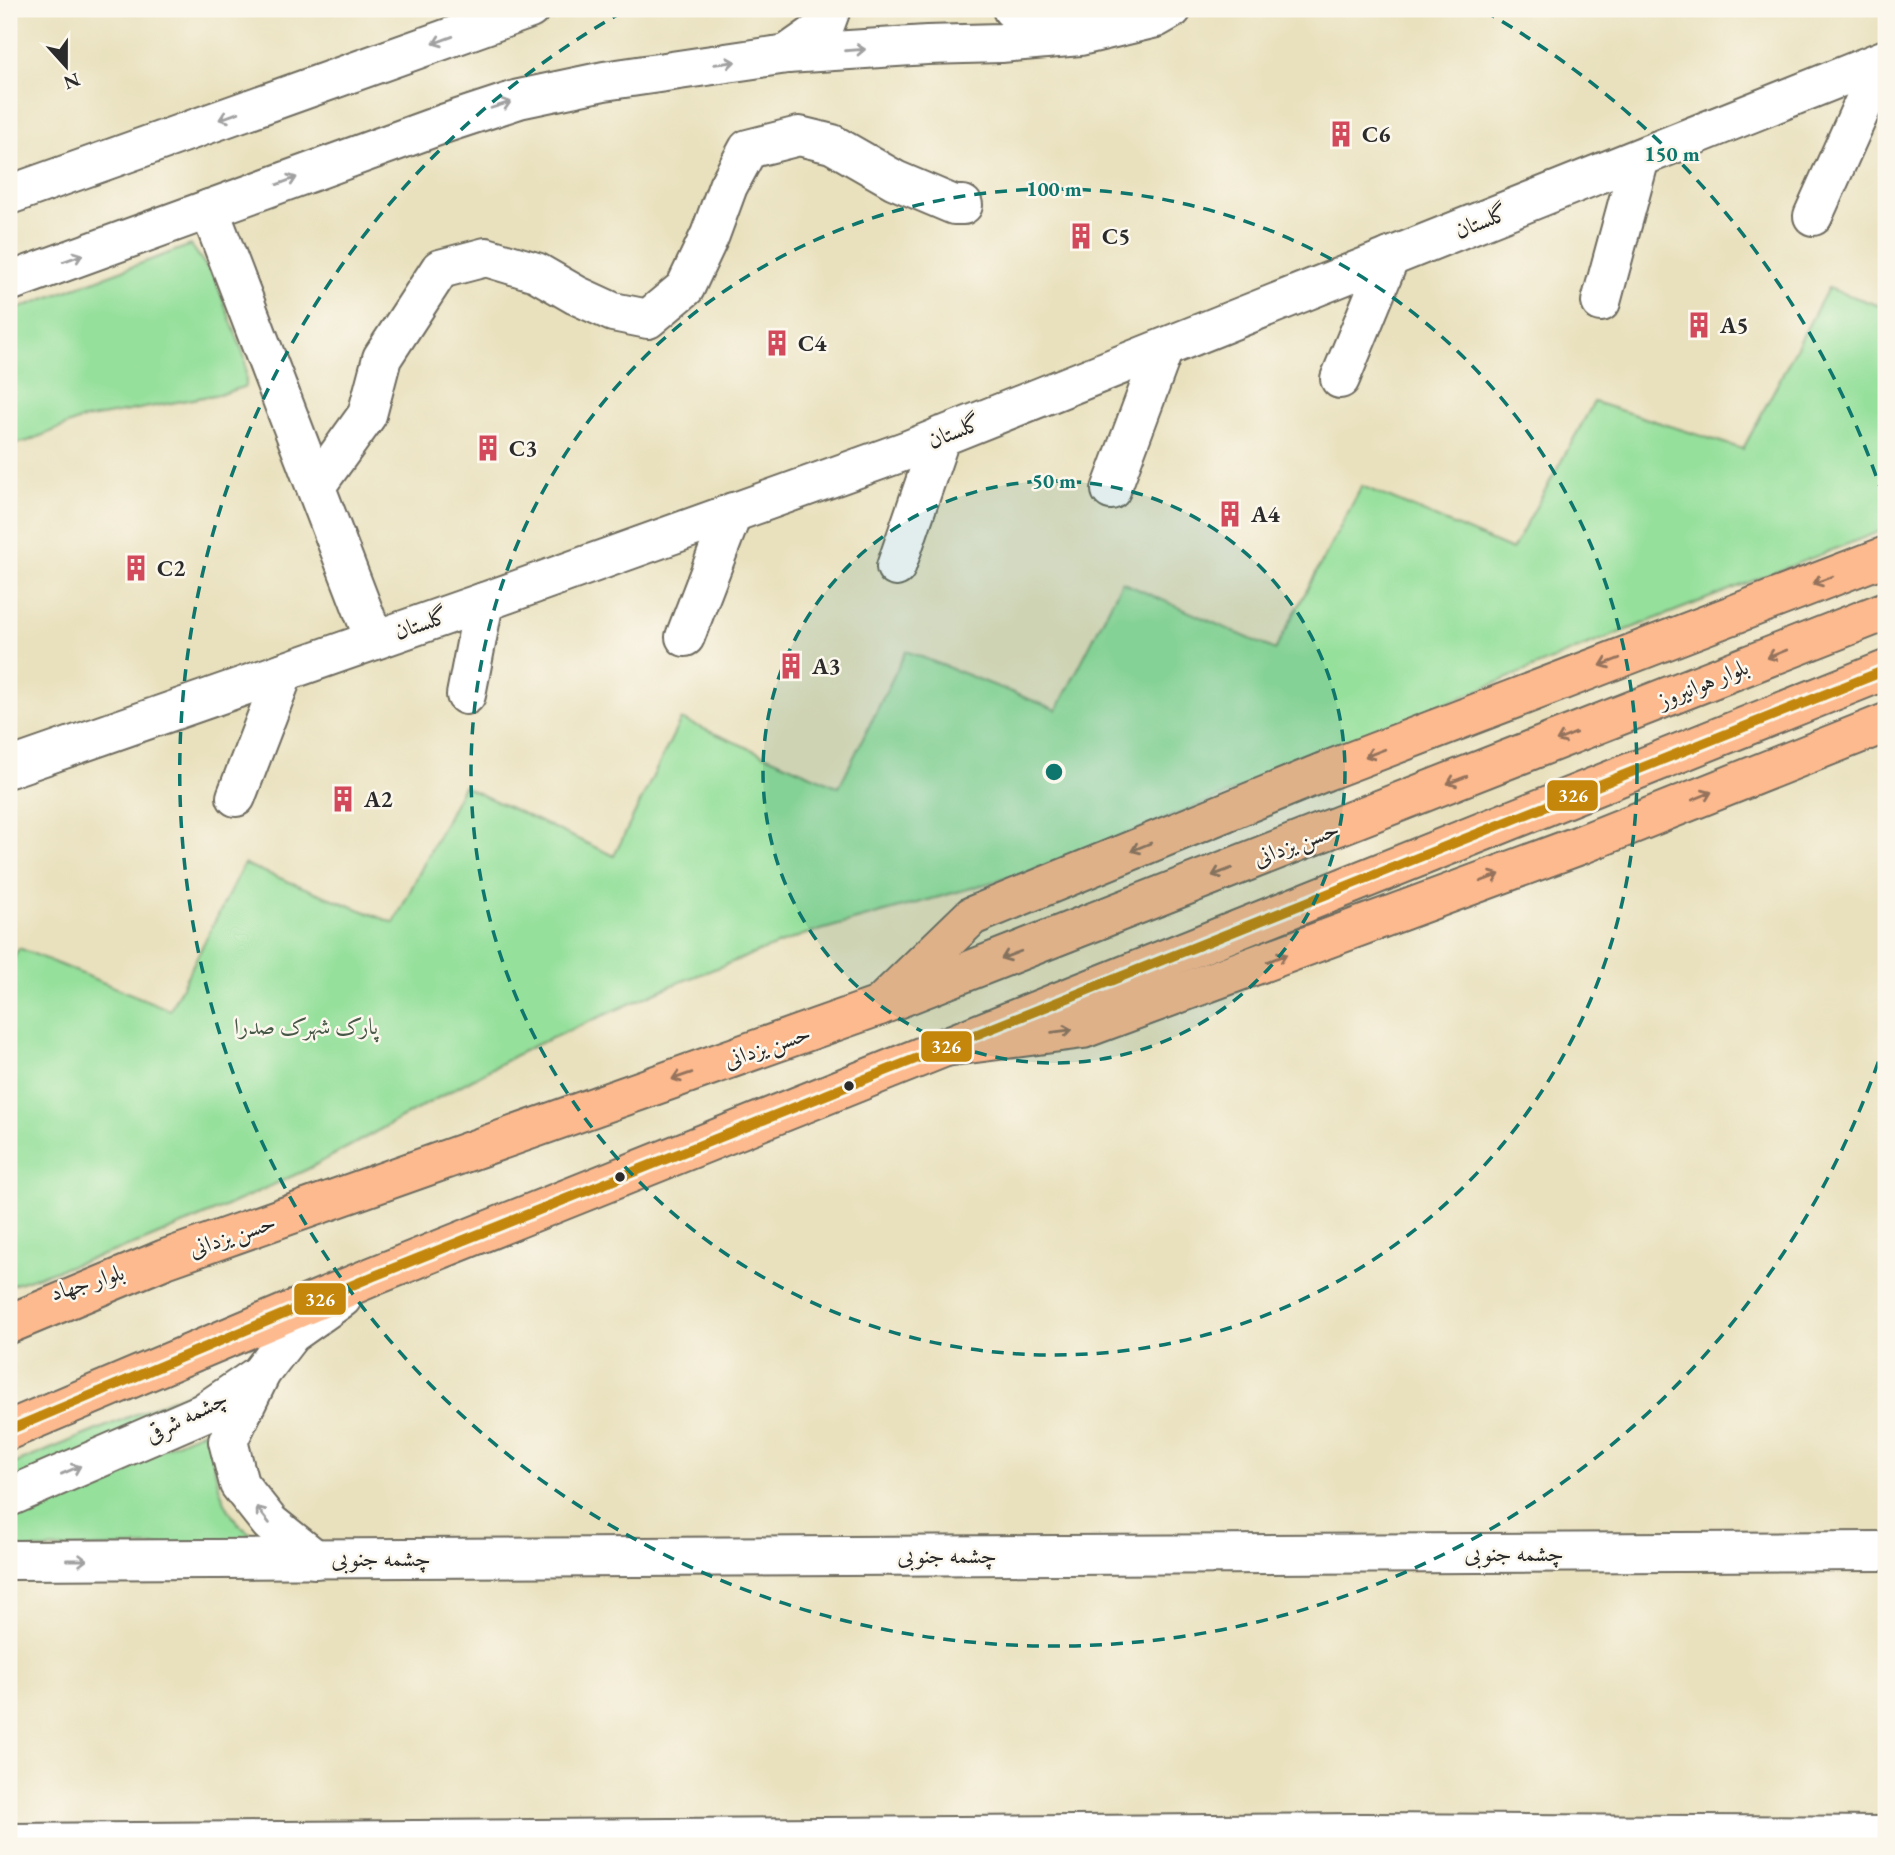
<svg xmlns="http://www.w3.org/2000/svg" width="1895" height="1855" viewBox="0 0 1895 1855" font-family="'EB Garamond',Amiri,serif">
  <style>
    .green { fill: #95e09b; stroke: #608663; stroke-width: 2 }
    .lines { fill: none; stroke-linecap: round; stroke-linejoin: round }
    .minor-casing { stroke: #6e6b5e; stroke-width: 42 }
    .major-casing { stroke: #6e6b5e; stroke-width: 42 }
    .highway-casing { stroke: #6e6b5e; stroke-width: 42 }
    .minor { stroke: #fff; stroke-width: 38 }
    .major { stroke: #fcba8e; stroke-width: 38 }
    .highway { stroke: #fcba8e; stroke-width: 38 }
    .bus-1-casing { stroke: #fbf7ec; stroke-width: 16 }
    .bus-1 { stroke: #c4870b; stroke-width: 10 }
    .oneway { stroke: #a0a0a0 }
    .oneway2 { stroke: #94725c }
    .ring { fill: none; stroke: #0f766e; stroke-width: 3.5; stroke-dasharray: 12 9 }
    .bus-dot { fill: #2b2b2b; stroke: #fbf7ec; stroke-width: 2.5 }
    .labels { text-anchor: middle; stroke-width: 5; stroke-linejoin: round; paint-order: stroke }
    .poi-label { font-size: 23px; font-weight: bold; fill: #2b2b2b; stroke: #fbf7ec; text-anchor: start }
    .street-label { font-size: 23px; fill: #2b2b2b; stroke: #fbf7ec }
    .park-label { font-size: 23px; fill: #465847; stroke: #fbf7ec }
    .centre { fill: #0f766e; stroke: #fbf7ec; stroke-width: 3.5 }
    .ring-label { font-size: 21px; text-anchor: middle; font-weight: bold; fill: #0f766e; stroke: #fbf7ec; stroke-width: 5; stroke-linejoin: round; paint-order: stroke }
    .line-badge { stroke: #fbf7ec; stroke-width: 2.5 }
    .badge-label { font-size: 19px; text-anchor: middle; font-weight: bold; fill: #fff }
  </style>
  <rect width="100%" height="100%" fill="#fbf7ec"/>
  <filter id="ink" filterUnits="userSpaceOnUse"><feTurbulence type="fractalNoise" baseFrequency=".0143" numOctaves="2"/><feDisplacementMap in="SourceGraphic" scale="14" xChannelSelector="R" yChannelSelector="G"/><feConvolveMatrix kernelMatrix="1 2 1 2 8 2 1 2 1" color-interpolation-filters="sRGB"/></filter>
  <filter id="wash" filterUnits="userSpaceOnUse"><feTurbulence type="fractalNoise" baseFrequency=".00686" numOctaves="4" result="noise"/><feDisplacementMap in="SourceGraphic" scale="28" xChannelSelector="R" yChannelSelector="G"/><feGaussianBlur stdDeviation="1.57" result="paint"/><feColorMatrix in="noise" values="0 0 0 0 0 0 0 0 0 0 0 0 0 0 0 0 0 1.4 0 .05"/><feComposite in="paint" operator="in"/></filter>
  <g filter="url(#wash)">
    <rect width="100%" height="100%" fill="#e9e1be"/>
    <!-- green -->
    <g class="green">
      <path d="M191 245 215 279 245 358 246 386 225 393 80 420 28 441 9 445V312Z"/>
      <path d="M1828 288 1886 308V529L1578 649 1233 792 1032 871 803 935 675 984 529 1048 308 1169 220 1209 142 1242 9 1286V966L19 948 170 1010 244 864 394 923 463 786 614 856 681 719 839 787 906 651 1057 710 1122 582 1275 650 1362 486 1512 550 1594 402 1743 449Z"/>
      <path d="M197 1389 199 1404 9 1486V1466Z"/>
      <path d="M213 1427C209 1455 218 1499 237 1522 244 1530 255 1537 263 1543L9 1550V1515Z"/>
    </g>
  </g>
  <g filter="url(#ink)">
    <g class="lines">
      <!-- minor casing -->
      <g class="minor-casing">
        <g id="minor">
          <path d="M1012 9 1049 17 1084 18"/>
          <path d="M787 54 824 28 831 9"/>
          <path d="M9 195 530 9"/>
          <path d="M209 209 374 639"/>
          <path d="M1813 216 1882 62"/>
          <path d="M9 282 443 124 519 99 604 81 787 54 927 45 1001 43 1080 36 1156 18 1172 9"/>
          <path d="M1601 302 1640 158"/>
          <path d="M1340 379 1390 257"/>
          <path d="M316 486 367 415 382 358 440 269 486 257 536 272 576 295 613 312 648 319 685 288 710 235 728 186 748 149 799 136 832 144 895 180 954 205H963"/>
          <path d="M1111 490 1164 348"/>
          <path d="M896 567 941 436"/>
          <path d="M685 637 733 512"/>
          <path d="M466 695 484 602"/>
          <path d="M9 768 484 602 908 450 1886 59"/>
          <path d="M236 797 284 672"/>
          <path d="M260 1375 228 1441 239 1484 270 1523 315 1559"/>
          <path d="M9 1497 203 1413 260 1374 291 1334 342 1298"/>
          <path d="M9 1560 1886 1551"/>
          <path d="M9 1843 1362 1833 1886 1836"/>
        </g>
      </g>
      <!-- major casing -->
      <g class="major-casing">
        <g id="major">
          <path d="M9 1324 165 1259 879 1006 1886 611"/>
          <path d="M9 1430 374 1276 1886 670"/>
        </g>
      </g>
      <!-- highway casing -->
      <g class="highway-casing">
        <g id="highway">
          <path d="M879 1006 972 916 1326 771 1886 556"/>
          <path d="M945 1047 1083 1029 1580 845 1886 723"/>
        </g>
      </g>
      <!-- minor -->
      <use href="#minor" class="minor"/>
      <!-- major -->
      <use href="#major" class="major"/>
      <!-- highway -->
      <use href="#highway" class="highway"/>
      <!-- bus-1 casing -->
      <g class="bus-1-casing">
        <path id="bus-1" d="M9 1430 374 1276 1886 670"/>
      </g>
      <!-- bus-1 -->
      <use href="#bus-1" class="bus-1"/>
    </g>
    <!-- one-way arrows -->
    <defs><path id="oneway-shaft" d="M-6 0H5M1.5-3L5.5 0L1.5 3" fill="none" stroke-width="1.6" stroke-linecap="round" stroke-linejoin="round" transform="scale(1.75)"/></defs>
    <g class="oneway">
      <use href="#oneway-shaft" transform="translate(443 40) rotate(160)"/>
      <use href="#oneway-shaft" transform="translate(855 50) rotate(-4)"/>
      <use href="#oneway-shaft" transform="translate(725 63) rotate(-8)"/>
      <use href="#oneway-shaft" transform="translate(501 105) rotate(-18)"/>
      <use href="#oneway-shaft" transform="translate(229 116) rotate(160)"/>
      <use href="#oneway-shaft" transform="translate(287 181) rotate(-20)"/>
      <use href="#oneway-shaft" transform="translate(73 258) rotate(-20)"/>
      <use href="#oneway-shaft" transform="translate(71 1470) rotate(-23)"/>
      <use href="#oneway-shaft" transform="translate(263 1515) rotate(-128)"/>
      <use href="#oneway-shaft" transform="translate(77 1560)"/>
    </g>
    <g class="oneway2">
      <use href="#oneway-shaft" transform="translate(1823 580) rotate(159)"/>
      <use href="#oneway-shaft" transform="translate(1777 654) rotate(158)"/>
      <use href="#oneway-shaft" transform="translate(1610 662) rotate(159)"/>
      <use href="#oneway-shaft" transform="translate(1566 737) rotate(158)"/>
      <use href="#oneway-shaft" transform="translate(1375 753) rotate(159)"/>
      <use href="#oneway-shaft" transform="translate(1457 780) rotate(159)"/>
      <use href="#oneway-shaft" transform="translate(1702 796) rotate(-22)"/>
      <use href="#oneway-shaft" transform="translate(1141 847) rotate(158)"/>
      <use href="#oneway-shaft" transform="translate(1222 872) rotate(159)"/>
      <use href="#oneway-shaft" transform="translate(1490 878) rotate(-21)"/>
      <use href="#oneway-shaft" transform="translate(1011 955) rotate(159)"/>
      <use href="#oneway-shaft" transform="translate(1277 958) rotate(-21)"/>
      <use href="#oneway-shaft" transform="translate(1062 1031) rotate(-7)"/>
      <use href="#oneway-shaft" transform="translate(682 1076) rotate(161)"/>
    </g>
  </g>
  <!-- distance rings -->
  <circle cx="1054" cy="772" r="291" fill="#0f766e" fill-opacity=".12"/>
  <g class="ring">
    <circle cx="1054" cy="772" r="291"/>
    <circle cx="1054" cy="772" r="583"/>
    <path d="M1885 1042A874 874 0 1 1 624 11M1484 11A874 874 0 0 1 1885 502"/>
  </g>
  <!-- icons -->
  <defs>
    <g id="building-bare" transform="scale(2.1)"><path d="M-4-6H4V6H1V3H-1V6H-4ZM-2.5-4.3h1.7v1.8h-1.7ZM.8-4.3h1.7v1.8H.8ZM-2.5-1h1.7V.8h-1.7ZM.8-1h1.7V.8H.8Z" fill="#d1495b" stroke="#fbf7ec" stroke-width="2.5" paint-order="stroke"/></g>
  </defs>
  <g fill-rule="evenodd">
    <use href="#building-bare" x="1341" y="134"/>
    <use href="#building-bare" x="1081" y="236"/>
    <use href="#building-bare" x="1699" y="325"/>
    <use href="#building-bare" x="777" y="343"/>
    <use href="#building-bare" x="488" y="448"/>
    <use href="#building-bare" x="1230" y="514"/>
    <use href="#building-bare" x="136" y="568"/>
    <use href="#building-bare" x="791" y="666"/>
    <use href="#building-bare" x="343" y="799"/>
  </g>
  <!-- markers -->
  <g class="bus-dot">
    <circle cx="849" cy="1086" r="6"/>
    <circle cx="620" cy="1177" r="6"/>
  </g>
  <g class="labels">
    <!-- poi labels -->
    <g class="poi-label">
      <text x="1362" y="142">C6</text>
      <text x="1102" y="244">C5</text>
      <text x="1720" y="333">A5</text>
      <text x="798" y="351">C4</text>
      <text x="509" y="456">C3</text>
      <text x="1251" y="522">A4</text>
      <text x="157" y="576">C2</text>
      <text x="812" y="674">A3</text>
      <text x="364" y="807">A2</text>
    </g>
    <!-- street labels -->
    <g class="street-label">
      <text transform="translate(1481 221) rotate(-22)" y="8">گلستان</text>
      <text transform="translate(954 431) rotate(-22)" y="8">گلستان</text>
      <text transform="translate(421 623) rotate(-19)" y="8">گلستان</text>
      <text transform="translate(1703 683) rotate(-22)" y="8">بلوار هوانیروز</text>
      <text transform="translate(1296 843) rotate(-21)" y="8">حسن یزدانی</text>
      <text transform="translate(767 1046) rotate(-19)" y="8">حسن یزدانی</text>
      <text transform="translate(232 1235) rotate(-19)" y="8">حسن یزدانی</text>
      <text transform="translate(87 1282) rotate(-17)" y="8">بلوار جهاد</text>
      <text transform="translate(186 1416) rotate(-27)" y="8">چشمه شرقی</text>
      <text x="1514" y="1561">چشمه جنوبی</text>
      <text x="947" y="1563">چشمه جنوبی</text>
      <text x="381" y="1566">چشمه جنوبی</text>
    </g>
    <!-- park labels -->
    <g class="park-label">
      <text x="306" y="1034">پارک شهرک صدرا</text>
    </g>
  </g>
  <circle cx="1054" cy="772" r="10" class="centre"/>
  <g class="ring-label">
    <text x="1672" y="161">150 m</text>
    <text x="1054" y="196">100 m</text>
    <text x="1054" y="488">50 m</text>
  </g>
  <g class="line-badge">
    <rect x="1546" y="779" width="53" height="33" rx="7" fill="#c4870b"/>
    <rect x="920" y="1030" width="53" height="33" rx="7" fill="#c4870b"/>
    <rect x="293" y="1282" width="54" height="34" rx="7" fill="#c4870b"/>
  </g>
  <g class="badge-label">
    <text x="1573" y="802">326</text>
    <text x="946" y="1053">326</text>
    <text x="320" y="1306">326</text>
  </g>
  <!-- margin -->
  <rect width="1895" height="1855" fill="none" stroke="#fbf7ec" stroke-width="35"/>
  <!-- north arrow -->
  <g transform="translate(66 66) rotate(159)" stroke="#fbf7ec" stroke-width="5" paint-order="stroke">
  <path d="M0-5L12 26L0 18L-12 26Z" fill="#2b2b2b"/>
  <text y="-10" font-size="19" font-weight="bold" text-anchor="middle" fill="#2b2b2b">N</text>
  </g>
</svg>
